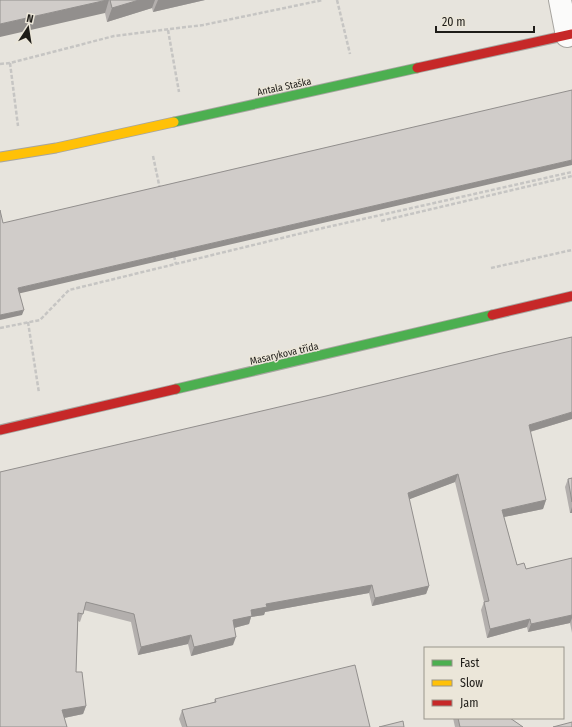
<svg xmlns="http://www.w3.org/2000/svg" width="572" height="727" viewBox="0 0 572 727" font-family="'Fira Sans Condensed',sans-serif">
  <style>
    .lines { fill: none; stroke-linecap: round; stroke-linejoin: round }
    .street-casing { stroke: #a7a5a0; stroke-width: 24 }
    .fast-casing { stroke: #a7a5a0; stroke-width: 11 }
    .slow-casing { stroke: #a7a5a0; stroke-width: 11 }
    .jam-casing { stroke: #a7a5a0; stroke-width: 11 }
    .path { stroke: #c6c5c3; stroke-width: 2.5; stroke-dasharray: 4 2; stroke-linecap: butt }
    .street { stroke: #fbfbfa; stroke-width: 22 }
    .fast { stroke: #4caf50; stroke-width: 9 }
    .slow { stroke: #ffc107; stroke-width: 9 }
    .jam { stroke: #c62828; stroke-width: 9 }
    .wall { fill: #b3afad }
    .shaded-wall { fill: #928f8d }
    .building { fill: #d0ccc9; stroke: #928f8d }
    .labels { text-anchor: middle; stroke-width: 3; stroke-linejoin: round; paint-order: stroke }
    .street-label { font-size: 10px; fill: #1e1c18; stroke: #ebe6d9 }
  </style>
  <rect width="100%" height="100%" fill="#e7e4dd"/>
  <g class="lines">
    <!-- street casing -->
    <g class="street-casing">
      <path id="street" d="M560 0 567 36"/>
    </g>
    <!-- fast casing -->
    <g class="fast-casing">
      <g id="fast">
        <path d="M174 122 417 68"/>
        <path d="M176 389 492 315"/>
      </g>
    </g>
    <!-- slow casing -->
    <g class="slow-casing">
      <path id="slow" d="M0 157 56 148 174 122"/>
    </g>
    <!-- jam casing -->
    <g class="jam-casing">
      <g id="jam">
        <path d="M417 68 572 34"/>
        <path d="M492 315 572 296"/>
        <path d="M0 430 176 389"/>
      </g>
    </g>
    <!-- path -->
    <g class="path">
      <path d="M337 0 350 54"/>
      <path d="M168 30 179 92"/>
      <path d="M10 63 18 126"/>
      <path d="M0 64 10 63 114 36 203 25 323 0"/>
      <path d="M153 156 160 189"/>
      <path d="M381 221 572 176"/>
      <path d="M174 256 176 264"/>
      <path d="M491 268 572 250"/>
      <path d="M28 322 39 393"/>
      <path d="M0 328 40 320 69 290 323 228 572 172"/>
    </g>
    <!-- street -->
    <use href="#street" class="street"/>
    <!-- fast -->
    <use href="#fast" class="fast"/>
    <!-- slow -->
    <use href="#slow" class="slow"/>
    <!-- jam -->
    <use href="#jam" class="jam"/>
  </g>
  <!-- wall -->
  <g class="wall">
    <path d="M0 0H205L153 12 152 8 107 22 105 13Z"/>
    <path d="M572 419 530 432 546 500 543 509 504 517 517 565 526 569 572 558V633L570 623 528 632 527 627 487 638 481 610 484 602 455 482 409 499 429 586 426 594 372 606 369 593 265 612 264 615 251 617 249 624 234 628 233 645 191 656 188 644 138 655 131 622 84 610 80 622 78 621 76 672 86 706 83 714 64 718 0 727V472Z"/>
    <path d="M572 478V513H570L565 487 568 479Z"/>
    <path d="M215 699 370 727H182L179 719 182 710 214 702Z"/>
    <path d="M453 718H510L523 727H455Z"/>
  </g>
  <!-- shaded-wall -->
  <g class="shaded-wall">
    <path d="M107 0H109L105 13 0 37V24Z"/>
    <path d="M139 0H155L152 8 107 22 112 8Z"/>
    <path d="M158 0H205L153 12Z"/>
    <path d="M572 160V165L17 294 18 288Z"/>
    <path d="M24 310 22 315 0 320V315Z"/>
    <path d="M572 412V419L526 433 529 425Z"/>
    <path d="M458 474 455 482 405 501 408 493Z"/>
    <path d="M546 500 543 509 499 518 502 510Z"/>
    <path d="M572 507V513H570Z"/>
    <path d="M372 585 369 593 265 612 264 615 251 617 249 624 230 629 233 620 251 610 266 604Z"/>
    <path d="M429 586 426 594 372 606 375 598Z"/>
    <path d="M572 615V618L570 623 528 632 531 624Z"/>
    <path d="M530 619 527 627 487 638 490 629Z"/>
    <path d="M191 635 188 644 138 655 141 647Z"/>
    <path d="M236 637 233 645 191 656 194 647Z"/>
    <path d="M86 706 83 714 59 719 62 710Z"/>
  </g>
  <!-- building -->
  <g class="building">
    <path d="M0 0H107L0 24Z"/>
    <path d="M110 0H139L112 8Z"/>
    <path d="M572 90V160L18 288 24 310 0 315V210L3 223Z"/>
    <path d="M572 337V412L529 425 546 500 502 510 517 565 524 563 526 569 572 558V615L531 624 530 619 490 629 484 602 489 601 458 474 408 493 429 586 375 598 372 585 266 604 267 607 251 610 252 616 233 620 236 637 194 647 191 635 141 647 134 614 86 602 83 614 78 613 76 672H82L86 706 62 710 67 727H0V472L326 396 502 353Z"/>
    <path d="M572 478V502L568 479Z"/>
    <path d="M355 665 370 727H187L182 710 216 702 215 699Z"/>
    <path d="M458 718H510L523 727H460Z"/>
    <path d="M403 721 404 727H379Z"/>
    <path d="M572 722V727H553Z"/>
  </g>
  <g class="labels">
    <!-- street labels -->
    <g class="street-label">
      <text transform="translate(284 86) rotate(-12)" y="4">Antala Staška</text>
      <text transform="translate(284 353) rotate(-13)" y="4">Masarykova třída</text>
    </g>
  </g>
  <!-- legend -->
  <rect x="424" y="647" width="140" height="72" fill="#ebe6d9" stroke="#99958c"/>
  <rect x="432" y="660" width="20" height="6" fill="#4caf50" stroke="#99958c"/>
  <text x="460" y="667" font-size="12" fill="#1e1c18">Fast</text>
  <rect x="432" y="680" width="20" height="6" fill="#ffc107" stroke="#99958c"/>
  <text x="460" y="687" font-size="12" fill="#1e1c18">Slow</text>
  <rect x="432" y="700" width="20" height="6" fill="#c62828" stroke="#99958c"/>
  <text x="460" y="707" font-size="12" fill="#1e1c18">Jam</text>
  <!-- north arrow -->
  <g transform="translate(28 28) rotate(12)" stroke="#ebe6d9" stroke-width="3" paint-order="stroke">
  <path d="M0-3L7 15L0 10L-7 15Z" fill="#1e1c18"/>
  <text y="-6" font-size="11" font-weight="bold" text-anchor="middle" fill="#1e1c18">N</text>
  </g>
  <!-- scale -->
  <path d="M436 26v6h98v-6" fill="none" stroke="#1e1c18" stroke-width="2"/>
  <text x="442" y="26" font-size="12" fill="#1e1c18" stroke="#ebe6d9" stroke-width="3" paint-order="stroke">20 m</text>
</svg>
